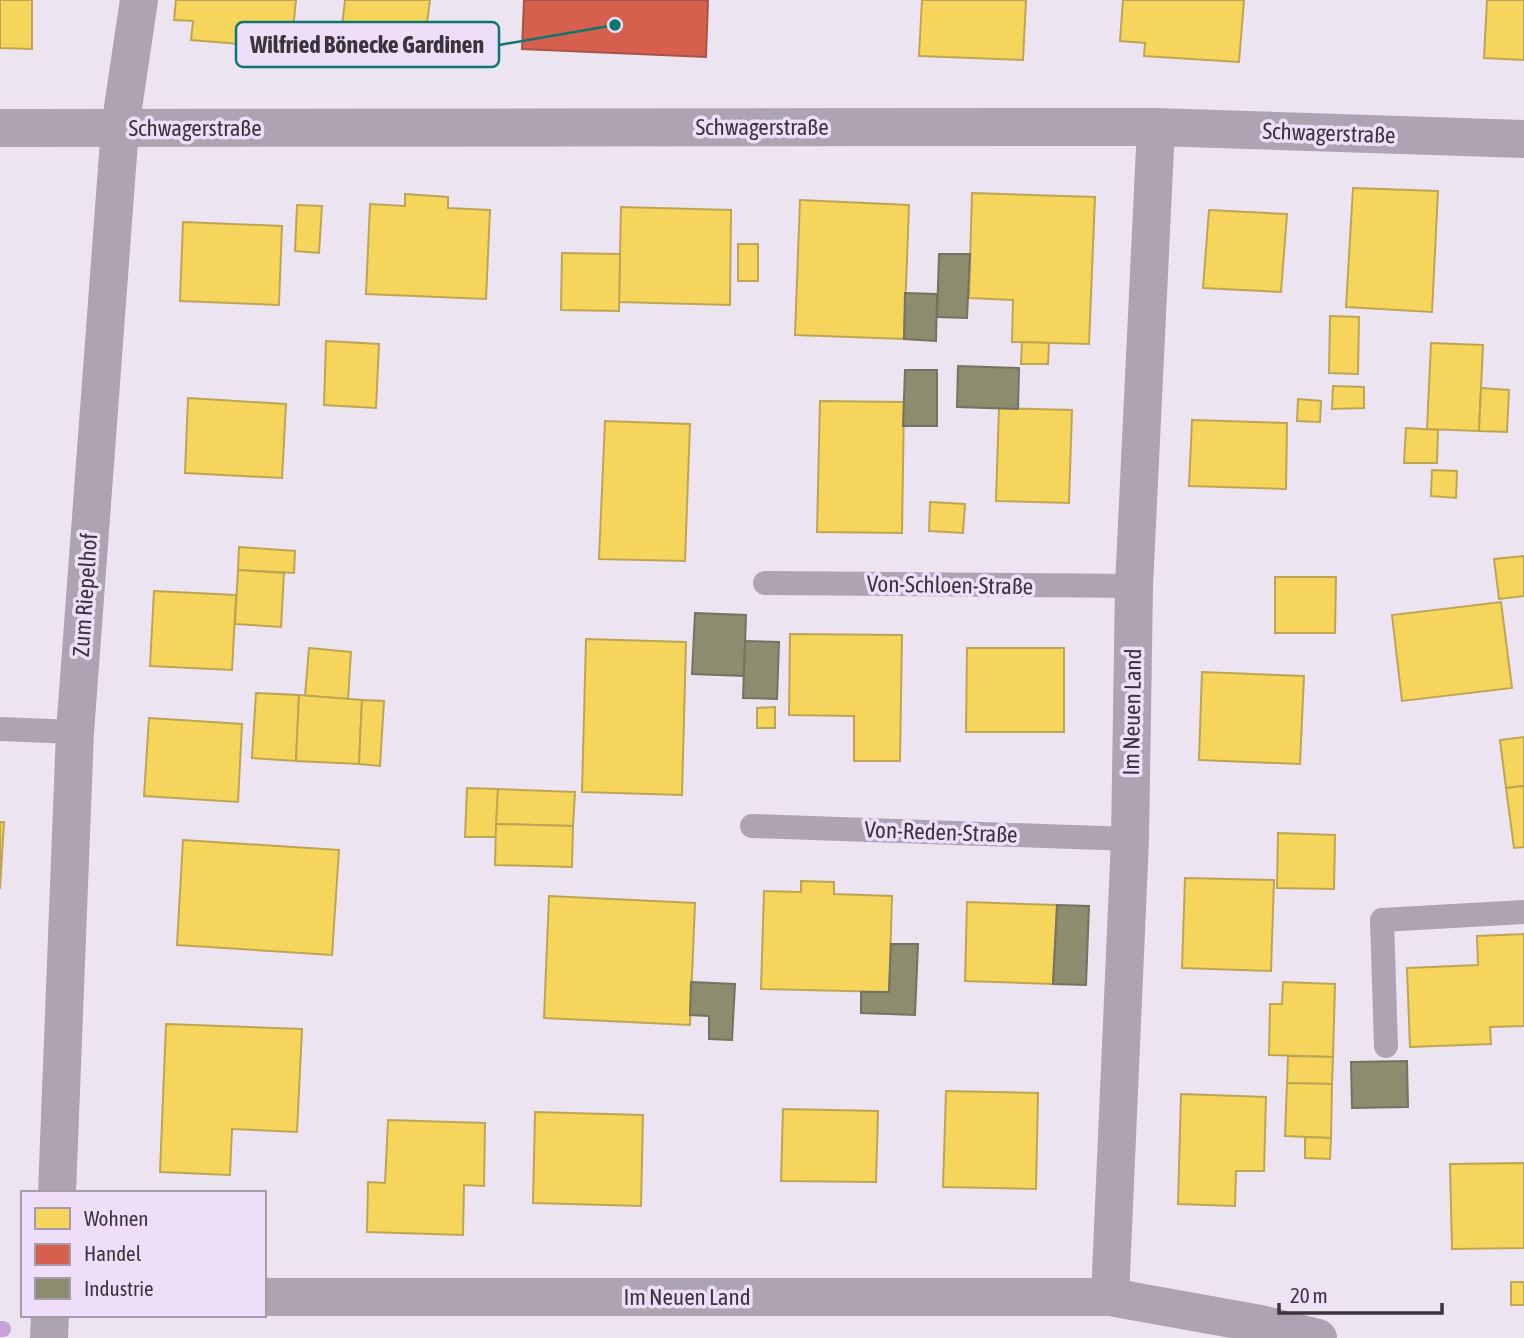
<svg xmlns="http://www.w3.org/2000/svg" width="1524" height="1338" viewBox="0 0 1524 1338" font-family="'Asap Condensed',sans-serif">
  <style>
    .homes { fill: #f6d55c; stroke: #bea553; stroke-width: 2 }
    .shops { fill: #d6604d; stroke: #a85348; stroke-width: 2 }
    .industry { fill: #8c8c6e; stroke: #747260; stroke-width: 2 }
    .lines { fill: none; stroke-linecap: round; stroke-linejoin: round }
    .stream { stroke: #c6a3d9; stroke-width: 16 }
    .lane { stroke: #ada3b3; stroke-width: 24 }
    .street { stroke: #ada3b3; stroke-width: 38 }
    .labels { text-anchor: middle; stroke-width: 7; stroke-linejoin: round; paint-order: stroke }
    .street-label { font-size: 23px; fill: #3b343e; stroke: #eedef8 }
    .leader { fill: none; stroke: #0f766e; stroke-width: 2.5 }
    .callout-dot { fill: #0f766e; stroke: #eedef8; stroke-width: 2.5 }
    .callout { fill: #eedef8; stroke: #0f766e; stroke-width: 2.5 }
    .callout-label { font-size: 24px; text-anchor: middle; font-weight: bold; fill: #3b343e }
  </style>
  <rect width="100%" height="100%" fill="#ede4f2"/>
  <!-- homes -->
  <g class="homes">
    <path d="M0 0H32V49L0 48Z"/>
    <path d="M176 0H296L291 48 191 40 193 21 174 20Z"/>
    <path d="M345 0H430L423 54 340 45Z"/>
    <path d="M922 0H1026L1023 60 919 56Z"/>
    <path d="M1123 0H1244L1239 62 1144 56 1145 43 1120 41Z"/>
    <path d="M1487 0H1524V60L1484 58Z"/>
    <path d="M1353 188 1438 191 1432 312 1346 307Z"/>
    <path d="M972 193 1095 197 1089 344 1012 342 1013 300 969 298Z"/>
    <path d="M405 194 448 197V208L490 210 486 299 366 294 370 204 405 206Z"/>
    <path d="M800 200 909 205 904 339 795 335Z"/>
    <path d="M297 205 322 206 319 253 295 251Z"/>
    <path d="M621 207 731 210 730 305 619 302Z"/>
    <path d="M1209 210 1287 214 1281 292 1203 288Z"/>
    <path d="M183 222 282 226 279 305 180 301Z"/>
    <rect x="738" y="244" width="20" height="37"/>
    <path d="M562 253 620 254 619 311 561 310Z"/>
    <path d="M1330 316 1359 317 1358 374 1329 373Z"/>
    <path d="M326 341 379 344 376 408 324 405Z"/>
    <path d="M1022 342 1049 343 1048 364H1021Z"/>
    <path d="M1431 343 1483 345 1479 431 1427 429Z"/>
    <path d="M1333 386 1364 387V408L1332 409Z"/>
    <path d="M1481 388 1509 390 1507 432 1479 431Z"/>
    <path d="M188 398 286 404 282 478 185 473Z"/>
    <path d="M1298 399 1321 401 1320 422 1297 421Z"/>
    <path d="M820 401 904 402 902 533 817 532Z"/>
    <path d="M999 408 1072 410 1069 503 996 501Z"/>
    <path d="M1192 420 1287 423 1286 489 1189 486Z"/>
    <path d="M605 421 690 424 685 561 599 559Z"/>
    <path d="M1406 428 1438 430 1437 463H1404Z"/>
    <path d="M1432 470 1457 471 1456 498 1431 496Z"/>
    <path d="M930 502 965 504 963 533 929 531Z"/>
    <path d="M239 547 295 551 294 573 238 570Z"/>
    <path d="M1524 556V596L1499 599 1494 559Z"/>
    <path d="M238 570 284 573 281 627 235 624Z"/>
    <path d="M1275 577H1336L1335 633H1275Z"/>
    <path d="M154 591 236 595 232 670 150 666Z"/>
    <path d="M1501 602 1512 688 1402 701 1392 615Z"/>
    <path d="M790 634 902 635 900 761H854V716L789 715Z"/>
    <path d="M586 639 686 642 682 795 582 792Z"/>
    <path d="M309 648 351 652 348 699 305 696Z"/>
    <path d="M967 648H1064V732H966Z"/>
    <path d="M1202 672 1304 676 1300 764 1199 760Z"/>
    <path d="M256 693 299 695 296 761 252 758Z"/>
    <path d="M299 695 362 700 359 764 296 761Z"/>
    <path d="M362 700 384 701 380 766 359 764Z"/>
    <path d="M775 707V728H757V708Z"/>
    <path d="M149 718 242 724 238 802 144 796Z"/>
    <path d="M1524 737V786L1506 788 1500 740Z"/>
    <path d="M1524 786V847L1514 848 1506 788Z"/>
    <path d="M467 788 498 789 496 837H465Z"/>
    <path d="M498 789 575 792 573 826 496 824Z"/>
    <path d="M0 822H4L0 889Z"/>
    <path d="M496 824 573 826 572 867 495 865Z"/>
    <path d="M1278 833 1335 835 1334 889 1277 888Z"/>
    <path d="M183 840 339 850 332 955 177 945Z"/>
    <path d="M1185 878 1274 880 1271 971 1182 968Z"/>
    <path d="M801 881 834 882V894L892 896 889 992 761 989 764 891 801 892Z"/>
    <path d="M549 896 695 903 690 1025 544 1018Z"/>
    <path d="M967 902 1057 905 1053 984 965 981Z"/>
    <path d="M1524 934V1026L1490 1027 1491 1044 1410 1047 1407 968 1478 965 1477 936Z"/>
    <path d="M1283 982 1335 984 1333 1057 1269 1055 1270 1004H1282Z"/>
    <path d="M166 1024 302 1029 297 1132 232 1129 230 1175 160 1172Z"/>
    <path d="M1288 1056 1333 1057 1332 1084 1287 1083Z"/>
    <path d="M1287 1083 1332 1084 1331 1138 1285 1136Z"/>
    <path d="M946 1091 1038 1093 1036 1189 943 1187Z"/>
    <path d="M1181 1094 1266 1097 1264 1171H1236L1235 1206 1178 1204Z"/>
    <path d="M783 1109 878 1111 876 1182 781 1181Z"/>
    <path d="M535 1112 643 1115 641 1206 533 1203Z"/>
    <path d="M388 1120 485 1123 484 1186 464 1185 463 1235 367 1232 368 1182 385 1183Z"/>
    <path d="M1305 1137 1331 1138 1330 1159 1305 1158Z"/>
    <path d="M1524 1163V1248L1452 1249 1450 1164Z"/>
    <rect x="1511" y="1282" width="13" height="23"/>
  </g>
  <!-- shops -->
  <path class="shops" d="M524 0H708L706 57 522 49Z"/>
  <!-- industry -->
  <g class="industry">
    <path d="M939 254H970L967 318 937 317Z"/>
    <path d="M905 293 937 294 936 341 904 339Z"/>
    <path d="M958 366 1019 368 1018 409 957 407Z"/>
    <path d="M905 370H937V426H903Z"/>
    <path d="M695 613 746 615 744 676 692 674Z"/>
    <path d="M745 641 779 642 777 699 743 698Z"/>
    <path d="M1057 905 1089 906 1086 985 1053 984Z"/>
    <path d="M891 944H918L915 1015 861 1013V992H889Z"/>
    <path d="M691 982 735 984 732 1040 709 1039V1016L690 1015Z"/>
    <path d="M1407 1061 1408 1107 1352 1108 1351 1062Z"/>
  </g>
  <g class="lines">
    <!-- stream -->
    <path class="stream" d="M0 1329H3"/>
    <!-- lane -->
    <g class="lane">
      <path d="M765 583 1134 586"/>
      <path d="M0 729 75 732"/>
      <path d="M752 826 1130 839"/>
      <path d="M1386 1046 1382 920 1524 912"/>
    </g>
    <!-- street -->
    <g class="street">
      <path d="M0 128 1156 127 1524 139"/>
      <path d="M57 1193 75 732 120 128 139 0"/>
      <path d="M264 1297H1110L1260 1324 1318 1338"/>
      <path d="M1110 1297 1130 839 1134 586 1156 127"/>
      <path d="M49 1338 50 1315"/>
    </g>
  </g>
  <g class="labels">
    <!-- street labels -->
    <g class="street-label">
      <text x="762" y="135">Schwagerstraße</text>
      <text x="195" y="136">Schwagerstraße</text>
      <text transform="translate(1329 133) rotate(2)" y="8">Schwagerstraße</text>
      <text transform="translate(950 585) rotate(1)" y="8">Von-Schloen-Straße</text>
      <text transform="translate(85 595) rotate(-86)" y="8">Zum Riepelhof</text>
      <text transform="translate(1132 712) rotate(-89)" y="8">Im Neuen Land</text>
      <text transform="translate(941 832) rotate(2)" y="8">Von-Reden-Straße</text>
      <text x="687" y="1305">Im Neuen Land</text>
    </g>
  </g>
  <!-- callouts -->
  <path class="leader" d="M615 25L499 45"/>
  <circle class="callout-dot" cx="615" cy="25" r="7"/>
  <rect class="callout" x="236" y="22" width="263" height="45" rx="7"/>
  <g class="callout-label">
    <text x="367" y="53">Wilfried Bönecke Gardinen</text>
  </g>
  <!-- legend -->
  <rect x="21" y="1191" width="245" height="126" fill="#eedef8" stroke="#a69aae" stroke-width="2"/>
  <rect x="35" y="1208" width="35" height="21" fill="#f6d55c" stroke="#a69aae" stroke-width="2"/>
  <text x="84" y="1226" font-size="21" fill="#3b343e">Wohnen</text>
  <rect x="35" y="1244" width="35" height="21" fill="#d6604d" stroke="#a69aae" stroke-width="2"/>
  <text x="84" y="1261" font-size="21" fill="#3b343e">Handel</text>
  <rect x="35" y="1278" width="35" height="21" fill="#8c8c6e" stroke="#a69aae" stroke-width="2"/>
  <text x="84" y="1296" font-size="21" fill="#3b343e">Industrie</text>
  <!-- scale -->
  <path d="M1279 1303v10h163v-10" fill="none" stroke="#3b343e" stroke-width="3.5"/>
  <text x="1290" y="1303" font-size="21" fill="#3b343e" stroke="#eedef8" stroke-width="5" paint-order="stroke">20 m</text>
</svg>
